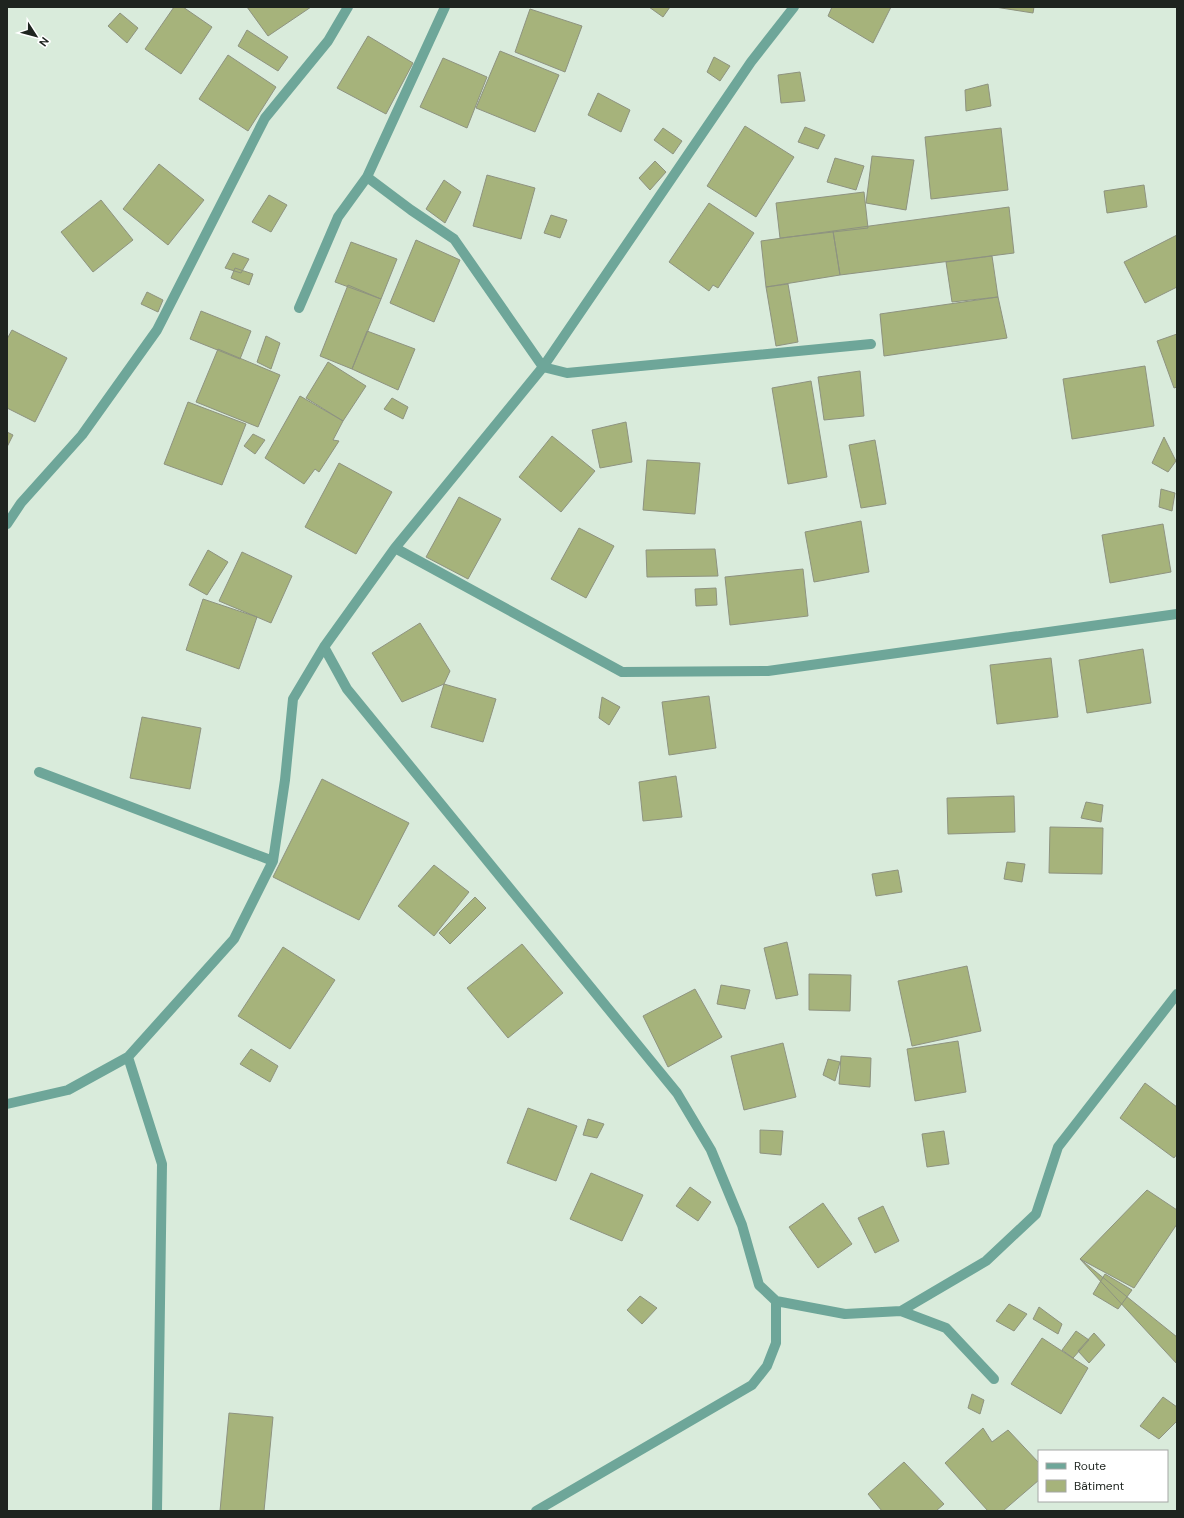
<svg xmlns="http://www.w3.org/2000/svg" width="1184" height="1518" font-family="'DM Sans',sans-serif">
<rect width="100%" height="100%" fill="#d9ebdb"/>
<path fill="#a6b37b" stroke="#8e9380" d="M174,7h9l29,20 -31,47 -36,-25z
M247,7h64l-43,29z
M649,7h21l-7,10z
M832,7h59l-18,36 -45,-27z
M995,7h39l-1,6z
M530,9l52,17 -17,46 -50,-20z
M120,13l18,15 -11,15 -19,-17z
M247,30l41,27 -10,14 -40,-25z
M368,36l45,27 -27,51 -49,-26z
M500,51l59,24 -24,57 -59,-24z
M228,55l48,32 -28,44 -49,-32z
M714,57l16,9 -10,15 -13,-9z
M443,58l44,19 -20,51 -47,-21z
M800,72l5,29 -24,2 -3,-28z
M988,84l3,22 -25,5 -1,-21z
M598,93l32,17 -9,22 -33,-17z
M745,126l49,31 -38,60 -49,-31z
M805,127l20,8 -7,14 -20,-7z
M663,128l19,13 -9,13 -19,-14z
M1001,128l7,62 -77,9 -6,-62z
M872,156l42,4 -8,50 -40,-7z
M835,158l29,8 -8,24 -29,-8z
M655,161l11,11 -16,18 -11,-12z
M159,164l45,36 -36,45 -45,-36z
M487,175l48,13 -14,51 -48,-13z
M444,180l17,12 -16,31 -19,-14z
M1144,185l3,22 -40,6 -3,-22z
M864,192l4,36 -88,10 -4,-35z
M269,195l18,10 -16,27 -19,-10z
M101,200l32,40 -40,32 -32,-40z
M709,203l45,30 -36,55 -5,-3 -4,6 -40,-29z
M1009,207l5,46 -174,22 -7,-44z
M551,215l16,5 -7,18 -16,-5z
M833,231l7,44 -74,12 -5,-46z
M1177,235v52l-32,16 -21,-41z
M416,240l44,20 -26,62 -44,-19z
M351,242l46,17 -16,40 -46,-17z
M233,253l16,6 -8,14 -16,-5z
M992,256l6,41 -46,5 -6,-40z
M235,268l18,6 -4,11 -18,-7z
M788,284l10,58 -22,4 -10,-59z
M348,285l33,14 -29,70 -32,-13z
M147,292l16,8 -5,12 -17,-8z
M998,297l9,41 -123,18 -4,-42z
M201,311l50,20 -11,28 -50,-20z
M12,330l55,28 -32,64 -28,-14v-69z
M367,331l48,18 -17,41 -46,-21z
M1177,334v53l-3,1 -17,-47z
M266,336l14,7 -9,26 -14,-7z
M218,349l62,26 -22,52 -62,-25z
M328,362l38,24 -23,35 -37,-23z
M1145,366l9,60 -82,13 -9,-60z
M860,371l4,45 -40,4 -6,-43z
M811,381l16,96 -39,7 -16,-96z
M300,396l43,25 -10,19 6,1 -20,31 -4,-3 -11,15 -39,-26z
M392,398l16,9 -5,12 -19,-10z
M188,402l58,22 -24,61 -58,-21z
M626,422l6,40 -32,6 -8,-38z
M7,432l6,3 -6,12z
M253,434l12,6 -10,14 -11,-8z
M552,436l43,35 -34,41 -42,-35z
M1164,437l12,24 -8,11 -16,-9z
M875,440l11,64 -25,4 -12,-63z
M647,460l53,3 -5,51 -52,-4z
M339,463l53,29 -36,62 -51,-27z
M1161,489l14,4 -3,18 -13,-4z
M459,497l42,22 -33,60 -42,-22z
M861,521l8,51 -55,10 -9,-50z
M1163,524l8,48 -61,11 -8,-48z
M579,528l35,18 -28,52 -35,-19z
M715,549l3,27 -71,1 -1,-27z
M208,550l20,12 -21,33 -18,-10z
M242,552l50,24 -21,47 -52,-22z
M803,569l5,47 -78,9 -5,-48z
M716,588l1,17 -21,1 -1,-17z
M203,599l54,18 -18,52 -53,-19z
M420,623l30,48 -6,13 -42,18 -30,-49z
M1143,649l8,54 -64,10 -8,-53z
M1051,658l7,59 -61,7 -7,-59z
M444,684l52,15 -13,43 -52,-15z
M709,696l7,52 -47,7 -7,-53z
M602,697l18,10 -11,18 -10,-7z
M142,717l59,11 -11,61 -60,-11z
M676,776l6,41 -39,4 -4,-39z
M322,779l87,44 -50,97 -86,-43z
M1014,796l1,36 -67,2 -1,-36z
M1086,802l17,3 -2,17 -20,-4z
M1050,827l53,1 -1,46 -53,-1z
M1007,862l18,2 -3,18 -18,-3z
M434,865l35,27 -35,44 -36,-30z
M898,870l4,22 -26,4 -4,-22z
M475,897l11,11 -36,36 -11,-11z
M787,942l11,53 -22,4 -12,-51z
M522,944l41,49 -55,45 -41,-50z
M283,947l52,33 -45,69 -52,-33z
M967,966l14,65 -69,15 -14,-65z
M809,974l42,1 -1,36 -41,-1z
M721,985l29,5 -5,19 -28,-5z
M695,989l27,48 -54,30 -25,-51z
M958,1041l8,51 -51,9 -8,-52z
M783,1043l13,54 -52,13 -13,-54z
M251,1049l27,17 -8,16 -30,-18z
M841,1056l30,2 -1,29 -31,-3z
M828,1059l12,3 -5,19 -12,-6z
M1145,1083l32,24v47l-3,4 -54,-40z
M528,1108l49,18 -21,55 -49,-18z
M588,1119l16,5 -7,14 -14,-3z
M760,1130l23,1 -2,24 -21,-2z
M944,1131l5,33 -22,3 -5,-33z
M591,1173l52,22 -21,46 -52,-22z
M690,1187l21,15 -13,19 -22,-15z
M1147,1190l30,20v14l-43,64 -54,-29z
M823,1203l29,41 -34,24 -29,-41z
M883,1206l16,35 -24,12 -17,-35z
M1080,1259l97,78v27z
M1105,1274l27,16 -14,19 -25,-15z
M640,1296l17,12 -15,16 -15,-14z
M1009,1304l18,10 -13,17 -18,-10z
M1039,1307l23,17 -4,10 -25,-15z
M1076,1331l13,9 -16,18 -11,-8z
M1094,1333l11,12 -16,18 -11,-12z
M1042,1338l46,30 -27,46 -50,-30z
M972,1394l12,6 -4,14 -12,-6z
M1163,1397l14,10v14l-18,18 -19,-13z
M229,1413l44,4 -9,94h-44z
M983,1428l9,14 16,-12 31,33v17l-36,31h-15l-43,-48z
M904,1462l40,42 -8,7h-54l-14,-17z"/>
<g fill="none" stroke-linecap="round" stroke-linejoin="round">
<path stroke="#6ea699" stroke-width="10" d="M794,7l-43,55 -208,305 -148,181 -71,99 23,42 330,404 34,57 31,75 17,60 17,16 69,13 56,-3 45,17 48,51
M367,177l44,33 43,29 89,128 24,6 304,-29
M299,308l39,-91 29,-40 78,-170
M7,524l14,-21 61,-68 75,-105 108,-212 63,-77 20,-34
M395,548l227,124 146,-1 409,-57
M39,772l234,89
M128,1057l34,107 -5,347
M7,1104l61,-14 60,-33 106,-118 39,-78 12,-81 8,-81 31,-52
M901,1311l85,-50 50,-47 22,-67 119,-153
M536,1511l216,-126 15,-19 9,-23v-42"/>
</g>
<rect width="1184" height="1518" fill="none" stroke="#1e241f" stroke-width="16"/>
<rect x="1038" y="1450" width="130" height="52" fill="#ffffff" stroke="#a5a7a5"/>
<rect x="1046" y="1463" width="20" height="6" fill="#6ea699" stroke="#a5a7a5"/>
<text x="1074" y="1470" font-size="12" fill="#1e241f">Route</text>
<rect x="1046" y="1480" width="20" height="12" fill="#a6b37b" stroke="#a5a7a5"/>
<text x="1074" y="1490" font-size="12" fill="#1e241f">Bâtiment</text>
<g transform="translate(36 36) rotate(126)" stroke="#ffffff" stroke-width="3" paint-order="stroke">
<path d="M0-3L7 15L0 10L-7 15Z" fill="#1e241f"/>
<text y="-6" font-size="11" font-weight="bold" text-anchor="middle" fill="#1e241f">N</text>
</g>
</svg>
